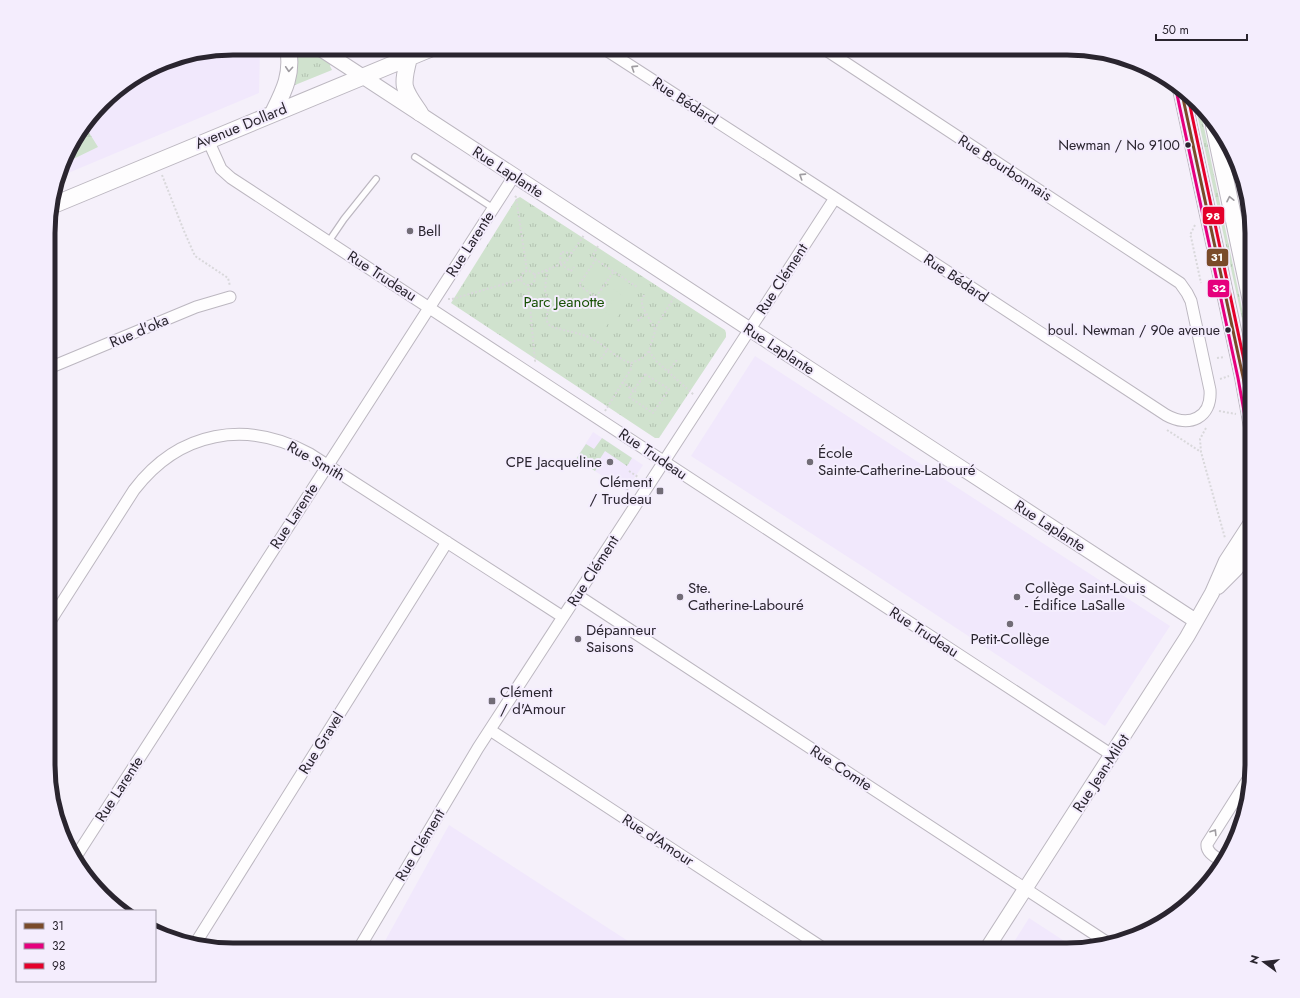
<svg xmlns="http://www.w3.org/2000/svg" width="1300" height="998" font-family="Jost,sans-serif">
<defs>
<pattern id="grass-tufts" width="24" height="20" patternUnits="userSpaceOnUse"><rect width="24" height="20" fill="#d0e2ce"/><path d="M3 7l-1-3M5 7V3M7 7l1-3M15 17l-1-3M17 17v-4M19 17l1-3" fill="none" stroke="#b3c2b1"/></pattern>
</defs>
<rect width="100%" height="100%" fill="#f5f0fa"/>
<path fill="#f1e8fc" d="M233,48h27l-1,45 -198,83 12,-35 38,-47 62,-36z
M755,356l415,270 -65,100 -240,-158 -174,-112z
M593,432l50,33 -17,26 -50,-32z
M449,825l193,125h-262z
M1029,918l46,30 -8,2h-58z"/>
<path fill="url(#grass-tufts)" d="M294,48h12l25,16 -1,2 2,4 -37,15z
M1194,100l6,8 48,229h-2z
M85,126l13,21 -33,16 8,-22z
M520,197l205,133 1,3v4l-67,101h-4l-204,-135 65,-104z
M602,438l30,20 -5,8 -22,-15 -9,14 2,2 -3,4 -19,-12 10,-15 8,5z"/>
<path fill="#d0e2ce" d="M595,262l16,10 -15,22 -15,-10z
M614,274l22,14 -5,8 -22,-14z
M607,285l22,15 -5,8 -23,-15z
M579,287l9,6 -14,22 -10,-6z
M599,296l23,15 -6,8 -22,-15z
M585,306l24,16 -5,8 -24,-16z"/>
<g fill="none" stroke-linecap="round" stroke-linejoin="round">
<defs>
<path id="service" d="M415,157l78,51
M1223,158l11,-3
M1237,227l13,-3
M329,241l15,-22 32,-40"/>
<path id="minor" d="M603,48l232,150 331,217c23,13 46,3 44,-25l-19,-89 -4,-8 -7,-10 -357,-235
M208,140l13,29 10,9 881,577
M49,368l147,-61 34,-10
M577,595l528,346
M49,623l85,-133c45,-59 112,-71 176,-36l253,163
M490,730l336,220
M75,858l439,-682
M1222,861c-6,-4 -16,-8 -15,-17l45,-71
M195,944l252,-402
M358,950l120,-202 357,-550"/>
<path id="tertiary" d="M319,48l877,573
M1218,587l18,-18 16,-23
M986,950l201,-313 25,-44 14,-32 26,-40"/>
<path id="secondary" d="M409,58c-8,30 -6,30 11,55
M1181,89l62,288 9,50
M273,113c11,-22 20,-39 15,-65
M1214,126l38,180
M51,206l381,-158"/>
</defs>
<use href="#service" stroke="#bcb7c0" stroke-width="8"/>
<use href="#minor" stroke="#bcb7c0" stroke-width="13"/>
<use href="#tertiary" stroke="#bcb7c0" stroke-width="16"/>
<use href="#secondary" stroke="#bcb7c0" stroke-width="18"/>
<path stroke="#d9d8db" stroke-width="2" stroke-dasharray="2 2" stroke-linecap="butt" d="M162,175l22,56 11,25 33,22 2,8
M515,196l1,1 11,74
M1195,225l-5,10 1,2 10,46
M598,246l-6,11 45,30
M572,253l-11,-1 -1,12 11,7 3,-4
M596,259l-17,26 1,1 16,11 18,-26
M547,270l-2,20 4,14 -3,16 4,6c12,5 34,7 44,14 13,7 23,19 37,23l10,-4 8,-8 8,-26 18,-29
M521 278a7 7 0 1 1 14 0a7 7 0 1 1-14 0Z
M534,275l32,-13 18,-27
M528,284l7,77 -2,1
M644,295l-2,5v6l13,23
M448,299h4l70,-20
M589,308l7,-11
M638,321l1,-2 7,-5
M649,351l7,10 38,34
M1217,358l8,-1
M601,359l6,-9
M668,371l9,-11
M645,374l24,15 -16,24 -24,-16z
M1220,379l9,-3
M622,382l14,10
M605,411l26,-42v-6
M1219,411l17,3
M1206,428l-6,11 1,13 24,86
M1167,430l34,22
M629,471l9,6
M620,484l9,6"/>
<use href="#service" stroke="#fefdfe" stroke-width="5.5"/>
<use href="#minor" stroke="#fefdfe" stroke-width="11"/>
<use href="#tertiary" stroke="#fefdfe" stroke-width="14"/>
<use href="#secondary" stroke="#fefdfe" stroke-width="16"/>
<defs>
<path id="bus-1" d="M1181,89l62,288 9,49"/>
<path id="bus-2" d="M1176,90l62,288 9,50"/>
<path id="bus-3" d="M1187,92l65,306"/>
</defs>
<use href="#bus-1" stroke="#f4edfd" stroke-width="6"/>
<use href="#bus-2" stroke="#f4edfd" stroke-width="6"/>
<use href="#bus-3" stroke="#f4edfd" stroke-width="6"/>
<use href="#bus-1" stroke="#7a4b2a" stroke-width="3"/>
<use href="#bus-2" stroke="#e5007d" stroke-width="3"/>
<use href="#bus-3" stroke="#e4002b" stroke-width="3"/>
</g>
<defs><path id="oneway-chevron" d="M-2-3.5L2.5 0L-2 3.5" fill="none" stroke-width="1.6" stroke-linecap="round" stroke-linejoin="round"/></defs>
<g stroke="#9f9ca1">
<use href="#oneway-chevron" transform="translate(634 68) rotate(-147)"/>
<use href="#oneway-chevron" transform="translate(289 69) rotate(94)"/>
<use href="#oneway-chevron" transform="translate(802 176) rotate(-147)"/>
<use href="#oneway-chevron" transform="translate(1230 199) rotate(-102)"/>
<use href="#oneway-chevron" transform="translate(1214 832) rotate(-58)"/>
</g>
<g fill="#2a252f" stroke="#f4edfd" stroke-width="1.5">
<circle cx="1188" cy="145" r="3.5"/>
<circle cx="1228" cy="330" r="3.5"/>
</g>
<g fill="#716c76" stroke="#f4edfd" stroke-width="1.5">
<circle cx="410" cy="231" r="4"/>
<circle cx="610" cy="462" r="4"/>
<circle cx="810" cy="462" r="4"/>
<rect x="656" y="487" width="8" height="8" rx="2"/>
<circle cx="680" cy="597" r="4"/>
<circle cx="1017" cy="597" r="4"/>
<circle cx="1010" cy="624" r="4"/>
<circle cx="578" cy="639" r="4"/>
<rect x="488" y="697" width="8" height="8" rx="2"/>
</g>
<g text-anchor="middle" stroke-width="4" stroke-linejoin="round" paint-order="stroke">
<g font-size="14" fill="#2a252f" stroke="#f4edfd" text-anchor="end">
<text x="1180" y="150">Newman / No 9100</text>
<text x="1220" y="335">boul. Newman / 90e avenue</text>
</g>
<g font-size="15" fill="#2a252f" stroke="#f4edfd">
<text transform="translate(685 101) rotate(33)" y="5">Rue Bédard</text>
<text transform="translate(241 126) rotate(-22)" y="5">Avenue Dollard</text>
<text transform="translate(1005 168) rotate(33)" y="5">Rue Bourbonnais</text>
<text transform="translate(508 172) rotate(33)" y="5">Rue Laplante</text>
<text transform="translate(470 244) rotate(-57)" y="5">Rue Larente</text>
<text transform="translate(382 276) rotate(33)" y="5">Rue Trudeau</text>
<text transform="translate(956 278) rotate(34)" y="5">Rue Bédard</text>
<text transform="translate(782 279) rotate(-57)" y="5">Rue Clément</text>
<text transform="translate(139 331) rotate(-23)" y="5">Rue d'oka</text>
<text transform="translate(779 349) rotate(33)" y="5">Rue Laplante</text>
<text transform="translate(653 454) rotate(34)" y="5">Rue Trudeau</text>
<text transform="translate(316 461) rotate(30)" y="5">Rue Smith</text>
<text transform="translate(294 516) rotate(-57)" y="5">Rue Larente</text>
<text transform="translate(1050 526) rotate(33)" y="5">Rue Laplante</text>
<text transform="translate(593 571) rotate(-57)" y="5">Rue Clément</text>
<text transform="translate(924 632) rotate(33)" y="5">Rue Trudeau</text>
<text transform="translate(321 743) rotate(-58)" y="5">Rue Gravel</text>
<text transform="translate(841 768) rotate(33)" y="5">Rue Comte</text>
<text transform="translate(1101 773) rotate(-57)" y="5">Rue Jean-Milot</text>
<text transform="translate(119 789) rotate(-57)" y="5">Rue Larente</text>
<text transform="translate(658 840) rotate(33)" y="5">Rue d'Amour</text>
<text transform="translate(420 845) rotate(-59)" y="5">Rue Clément</text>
</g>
<g font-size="15" fill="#2a252f" stroke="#f4edfd" text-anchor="start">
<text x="418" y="236">Bell</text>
<text x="818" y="458">École<tspan x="818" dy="17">Sainte-Catherine-Labouré</tspan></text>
<text x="602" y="467" text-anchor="end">CPE Jacqueline</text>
<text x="652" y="487" text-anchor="end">Clément<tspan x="652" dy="17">/ Trudeau</tspan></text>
<text x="688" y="593">Ste.<tspan x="688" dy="17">Catherine-Labouré</tspan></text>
<text x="1025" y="593">Collège Saint-Louis<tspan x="1025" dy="17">- Édifice LaSalle</tspan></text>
<text x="586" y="635">Dépanneur<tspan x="586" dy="17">Saisons</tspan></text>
<text x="1010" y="644" text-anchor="middle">Petit-Collège</text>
<text x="500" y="697">Clément<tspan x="500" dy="17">/ d'Amour</tspan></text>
</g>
<g font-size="15" fill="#175004" stroke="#f4edfd">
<text x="564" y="307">Parc Jeanotte</text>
</g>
</g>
<path d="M0 0H1300V998H0ZM233 55H1067A178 178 0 0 1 1245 233V765A178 178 0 0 1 1067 943H233A178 178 0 0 1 55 765V233A178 178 0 0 1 233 55Z" fill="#f4edfd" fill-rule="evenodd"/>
<path fill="none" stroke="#2a252f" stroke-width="5" d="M233 55H1067A178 178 0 0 1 1245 233V765A178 178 0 0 1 1067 943H233A178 178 0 0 1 55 765V233A178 178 0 0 1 233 55Z"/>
<g stroke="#f4edfd" stroke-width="1.5">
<rect x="1202" y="206" width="23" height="19" rx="4" fill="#e4002b"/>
<rect x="1206" y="248" width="23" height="19" rx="4" fill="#7a4b2a"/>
<rect x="1207" y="279" width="23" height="19" rx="4" fill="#e5007d"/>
</g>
<g font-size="11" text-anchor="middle" font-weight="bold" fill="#fff">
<text x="1213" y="220">98</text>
<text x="1217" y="261">31</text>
<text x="1219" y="292">32</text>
</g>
<rect x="16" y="910" width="140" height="72" fill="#f4edfd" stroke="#a39dab"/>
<rect x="24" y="923" width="20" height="6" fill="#7a4b2a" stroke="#a39dab"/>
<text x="52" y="930" font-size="12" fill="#2a252f">31</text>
<rect x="24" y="943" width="20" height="6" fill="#e5007d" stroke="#a39dab"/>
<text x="52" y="950" font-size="12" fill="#2a252f">32</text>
<rect x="24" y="963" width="20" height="6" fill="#e4002b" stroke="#a39dab"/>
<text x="52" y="970" font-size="12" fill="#2a252f">98</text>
<g transform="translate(1264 962) rotate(285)" stroke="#f4edfd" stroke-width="3" paint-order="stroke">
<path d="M0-3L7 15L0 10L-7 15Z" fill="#2a252f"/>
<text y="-6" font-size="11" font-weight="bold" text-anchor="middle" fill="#2a252f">N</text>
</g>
<path d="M1156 34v6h91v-6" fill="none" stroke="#2a252f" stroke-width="2"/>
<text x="1162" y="34" font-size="12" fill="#2a252f" stroke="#f4edfd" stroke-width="3" paint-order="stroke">50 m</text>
</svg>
